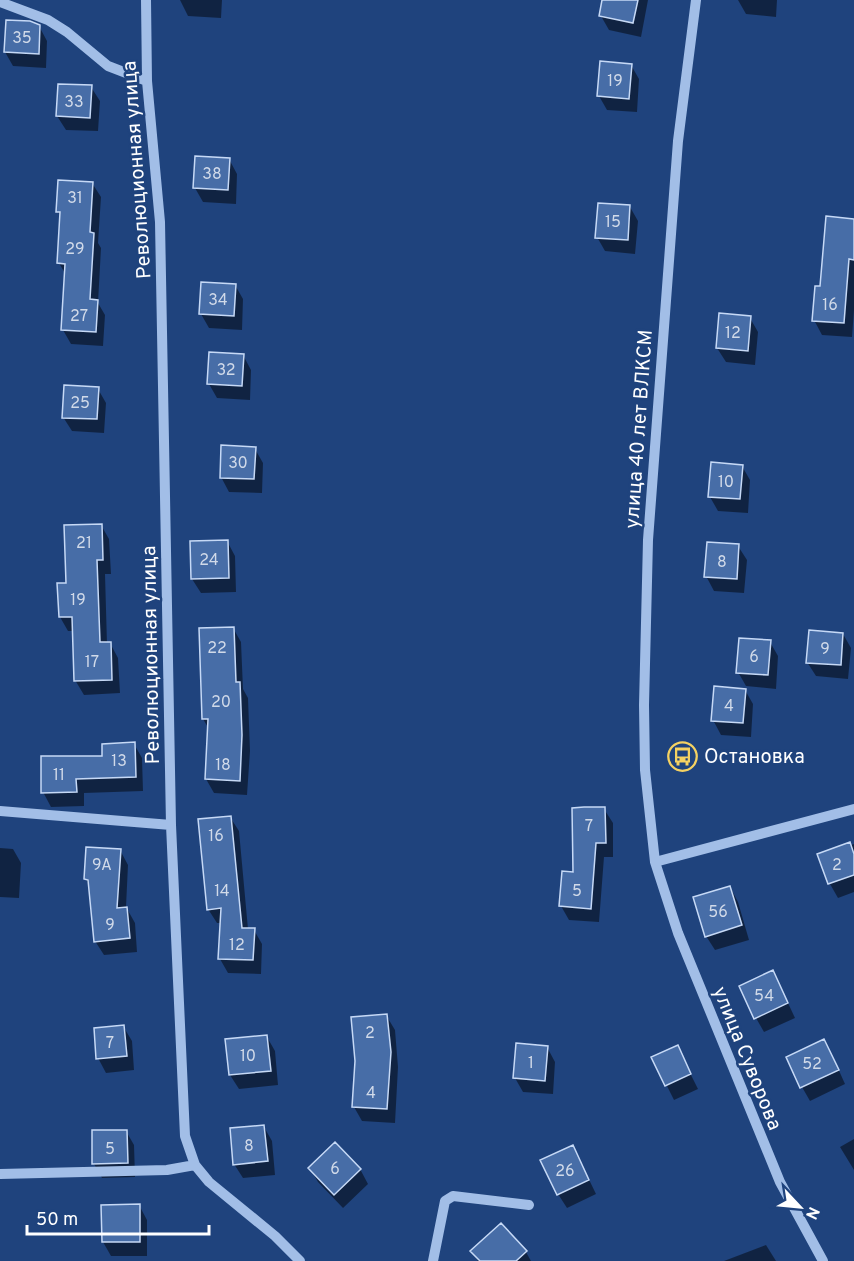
<svg xmlns="http://www.w3.org/2000/svg" width="854" height="1261" font-family="Overpass,sans-serif">
<rect width="100%" height="100%" fill="#1f437d"/>
<path fill="#0007" d="M180,0h42l-1,18 -33,-2z
M604,0h44l-7,37 -32,-7 -8,-14z
M738,0h39l-1,17 -30,-3z
M7,22l32,4 8,15 -1,27 -33,-2 -8,-14z
M631,65l8,14 -2,33 -30,-2 -8,-14z
M91,87l9,14 -2,30 -32,-1 -9,-14z
M196,158l33,1 8,15 -1,30 -33,-2 -8,-14z
M92,183l9,14 -3,46 3,5 -3,55 7,12 -2,31 -32,-2 -8,-14 3,-55 -7,-12 2,-46 -3,-5z
M630,207l8,14 -3,33 -30,-3 -8,-14z
M854,220v90l-2,27 -30,-2 -8,-15 7,-32z
M235,285l8,14 -1,31 -33,-2 -8,-14z
M750,318l8,14 -3,33 -29,-3 -9,-14z
M243,355l8,15 -1,30 -33,-2 -8,-14z
M98,389l8,14 -2,30 -32,-2 -9,-14z
M255,449l8,14 -1,30 -33,-1 -8,-15z
M742,466l8,14 -2,33 -30,-2 -8,-14z
M101,525l8,14 2,35h-6l2,70 3,-1 8,15 2,35 -36,2 -9,-15 -1,-49h-6l-8,-14 7,-33z
M227,541l8,15 1,36 -35,1 -9,-14z
M738,546l9,14 -3,33 -30,-2 -8,-15z
M233,628l8,14 2,47 5,9 2,53 -3,44 -33,-2 -8,-14 3,-50 -6,-10z
M843,634l8,14 -3,31 -32,-3 -9,-14z
M770,642l8,14 -2,33 -30,-3 -8,-14z
M745,690l8,14 -2,33 -30,-2 -8,-15z
M134,744l8,14 1,33 -59,2v13l-33,1 -8,-15z
M604,809l9,14v34h-9l-5,65 -30,-2 -8,-14z
M230,817l9,14 9,98 6,1 8,14 -1,30 -33,-1 -8,-14 2,-36h-5l-9,-14z
M854,844v48l-16,6 -8,-14 -11,-29z
M0,848l13,1 8,14 -2,35 -19,-1z
M120,850l8,15 -2,42 9,16 2,29 -33,3 -9,-14 -5,-54 -4,-8z
M730,887l8,15 11,38 -34,10 -9,-14z
M780,986l15,32 -31,14 -8,-14z
M386,1015l9,15 3,37 -3,56 -33,-2 -8,-14z
M123,1026l9,15 2,29 -28,3 -8,-15z
M267,1037l8,14 3,34 -39,4 -9,-14z
M547,1047l8,15 -2,32 -30,-2 -8,-14z
M677,1047l21,42 -24,11 -21,-42z
M832,1055l13,29 -35,17 -8,-14z
M264,1127l8,14 3,34 -32,3 -9,-14z
M126,1131l8,14 1,32 -33,1 -8,-14z
M854,1139v31l-14,-23z
M580,1161l16,33 -29,14 -9,-14z
M310,1168l50,1 8,15 -25,24 -25,-26z
M139,1205l8,15v36h-36l-8,-14z
M766,1245l10,16h-52z
M472,1251l54,1 5,9h-53z"/>
<path fill="#476da7" stroke="#c6d9f6" stroke-width="1.5" d="M602,0h36l-5,23 -34,-7z
M6,20l24,1 10,4 -1,29 -35,-2z
M600,61l32,3 -3,35 -32,-3z
M58,84l34,1 -2,33 -34,-2z
M195,156l35,2 -2,32 -35,-2z
M58,180l35,2 -3,50 4,1 -4,66 8,1 -2,32 -35,-2 4,-66 -8,-1 3,-51h-4z
M598,203l32,2 -2,35 -33,-2z
M826,216l28,3v41l-5,-1 -5,64 -32,-2 3,-35h5z
M201,282l35,2 -2,32 -35,-2z
M719,313l32,3 -3,35 -32,-3z
M209,352l35,2 -2,32 -35,-2z
M64,385l35,2 -2,32 -35,-1z
M221,445l35,2 -2,32 -34,-1z
M711,462l32,3 -3,34 -32,-2z
M102,524l1,36h-6l3,82h11l1,38 -38,1 -2,-64h-13l-2,-34h9l-2,-58z
M228,540l1,38 -38,1 -1,-38z
M707,542l32,2 -2,35 -33,-2z
M234,627l2,55h4l2,53 -2,46 -35,-2 3,-60h-6l-3,-91z
M809,630l34,3 -2,32 -35,-2z
M739,638l32,2 -3,35 -32,-2z
M714,686l32,3 -3,34 -32,-2z
M135,742l1,35 -60,2 1,13 -36,1v-37h61v-12z
M584,807h21l1,36h-10l-5,66 -32,-3 3,-35 11,1 -1,-64z
M231,816l11,112h13l-2,32 -35,-1 3,-51 -14,2 -9,-91z
M850,842l4,12v21l-26,9 -11,-30z
M86,847l35,2 -4,59 10,-1 3,31 -36,4 -6,-62 -4,-1z
M730,886l12,39 -37,12 -12,-40z
M773,970l15,33 -34,16 -15,-33z
M387,1014l4,38 -4,57 -35,-2 3,-46 -4,-44z
M124,1025l3,31 -31,3 -2,-31z
M267,1035l4,36 -42,4 -4,-36z
M824,1039l15,31 -39,18 -14,-31z
M516,1043l32,3 -3,35 -32,-3z
M678,1045l13,29 -26,12 -14,-29z
M264,1125l4,36 -35,4 -3,-37z
M92,1130h35l1,33 -36,1z
M335,1142l26,27 -27,26 -26,-27z
M573,1145l16,35 -32,15 -17,-35z
M140,1204v38h-38l-1,-37z
M501,1223l26,28 -11,10h-36l-10,-10z"/>
<g fill="none" stroke-linecap="round" stroke-linejoin="round">
<path stroke="#a2bee7" stroke-width="10" d="M146,0l1,81 13,141 11,603 14,311 10,29 14,17 66,54 25,25
M696,0l-18,141 -30,399 -4,165 1,65 10,92 23,71 102,249 43,79
M0,2l48,18 19,12 41,34 39,15
M0,811l171,14
M655,862l199,-53
M0,1174l167,-4 28,-5
M433,1261l12,-60 8,-5 76,9"/>
</g>
<defs>
<symbol id="bus-ring" viewBox="-11 -11 22 22"><circle r="9.5" fill="#1f437d" stroke="#f5d262" stroke-width="1.5"/><path d="M-5-6H5V4H4V6H2V4H-2V6H-4V4H-5ZM-3.5-4V0h7V-4ZM-3.5 1.2v1.5H-2V1.2ZM2 1.2v1.5H3.5V1.2Z" fill="#f5d262"/></symbol>
</defs>
<g fill-rule="evenodd">
<use href="#bus-ring" x="666" y="740" width="33" height="33"/>
</g>
<g text-anchor="middle" stroke-width="5" stroke-linejoin="round" paint-order="stroke">
<g font-size="16" fill="#d1dae9">
<text x="22" y="43">35</text>
<text x="615" y="86">19</text>
<text x="74" y="107">33</text>
<text x="212" y="179">38</text>
<text x="75" y="203">31</text>
<text x="613" y="227">15</text>
<text x="75" y="254">29</text>
<text x="218" y="305">34</text>
<text x="830" y="310">16</text>
<text x="79" y="321">27</text>
<text x="733" y="338">12</text>
<text x="226" y="375">32</text>
<text x="80" y="408">25</text>
<text x="238" y="468">30</text>
<text x="726" y="487">10</text>
<text x="84" y="548">21</text>
<text x="209" y="565">24</text>
<text x="722" y="567">8</text>
<text x="78" y="605">19</text>
<text x="217" y="653">22</text>
<text x="825" y="654">9</text>
<text x="754" y="662">6</text>
<text x="92" y="667">17</text>
<text x="221" y="707">20</text>
<text x="729" y="711">4</text>
<text x="119" y="766">13</text>
<text x="223" y="770">18</text>
<text x="59" y="780">11</text>
<text x="589" y="831">7</text>
<text x="216" y="841">16</text>
<text x="102" y="870">9А</text>
<text x="837" y="870">2</text>
<text x="222" y="896">14</text>
<text x="577" y="896">5</text>
<text x="718" y="917">56</text>
<text x="110" y="930">9</text>
<text x="237" y="950">12</text>
<text x="764" y="1001">54</text>
<text x="370" y="1038">2</text>
<text x="110" y="1048">7</text>
<text x="248" y="1061">10</text>
<text x="531" y="1068">1</text>
<text x="812" y="1069">52</text>
<text x="371" y="1098">4</text>
<text x="249" y="1151">8</text>
<text x="110" y="1154">5</text>
<text x="335" y="1174">6</text>
<text x="565" y="1176">26</text>
</g>
<g font-size="20" fill="#fff" stroke="#1f437d">
<text transform="translate(136 170) rotate(-94)" y="7">Революционная улица</text>
<text transform="translate(638 429) rotate(-86)" y="7">улица 40 лет ВЛКСМ</text>
<text transform="translate(150 655) rotate(-91)" y="7">Революционная улица</text>
<text transform="translate(748 1058) rotate(68)" y="7">улица Суворова</text>
</g>
<g font-size="20" fill="#fff" stroke="#1f437d" text-anchor="start">
<text x="704" y="763">Остановка</text>
</g>
</g>
<g transform="translate(800 1207) rotate(116)" stroke="#1f437d" stroke-width="4.5" paint-order="stroke">
<path d="M0-4.5L10 22L0 15L-10 22Z" fill="#ffffff"/>
<text y="-9" font-size="16" font-weight="bold" text-anchor="middle" fill="#ffffff">N</text>
</g>
<path d="M27 1225v9h182v-9" fill="none" stroke="#ffffff" stroke-width="3"/>
<text x="36" y="1225" font-size="18" fill="#ffffff" stroke="#1f437d" stroke-width="4.5" paint-order="stroke">50 m</text>
</svg>
